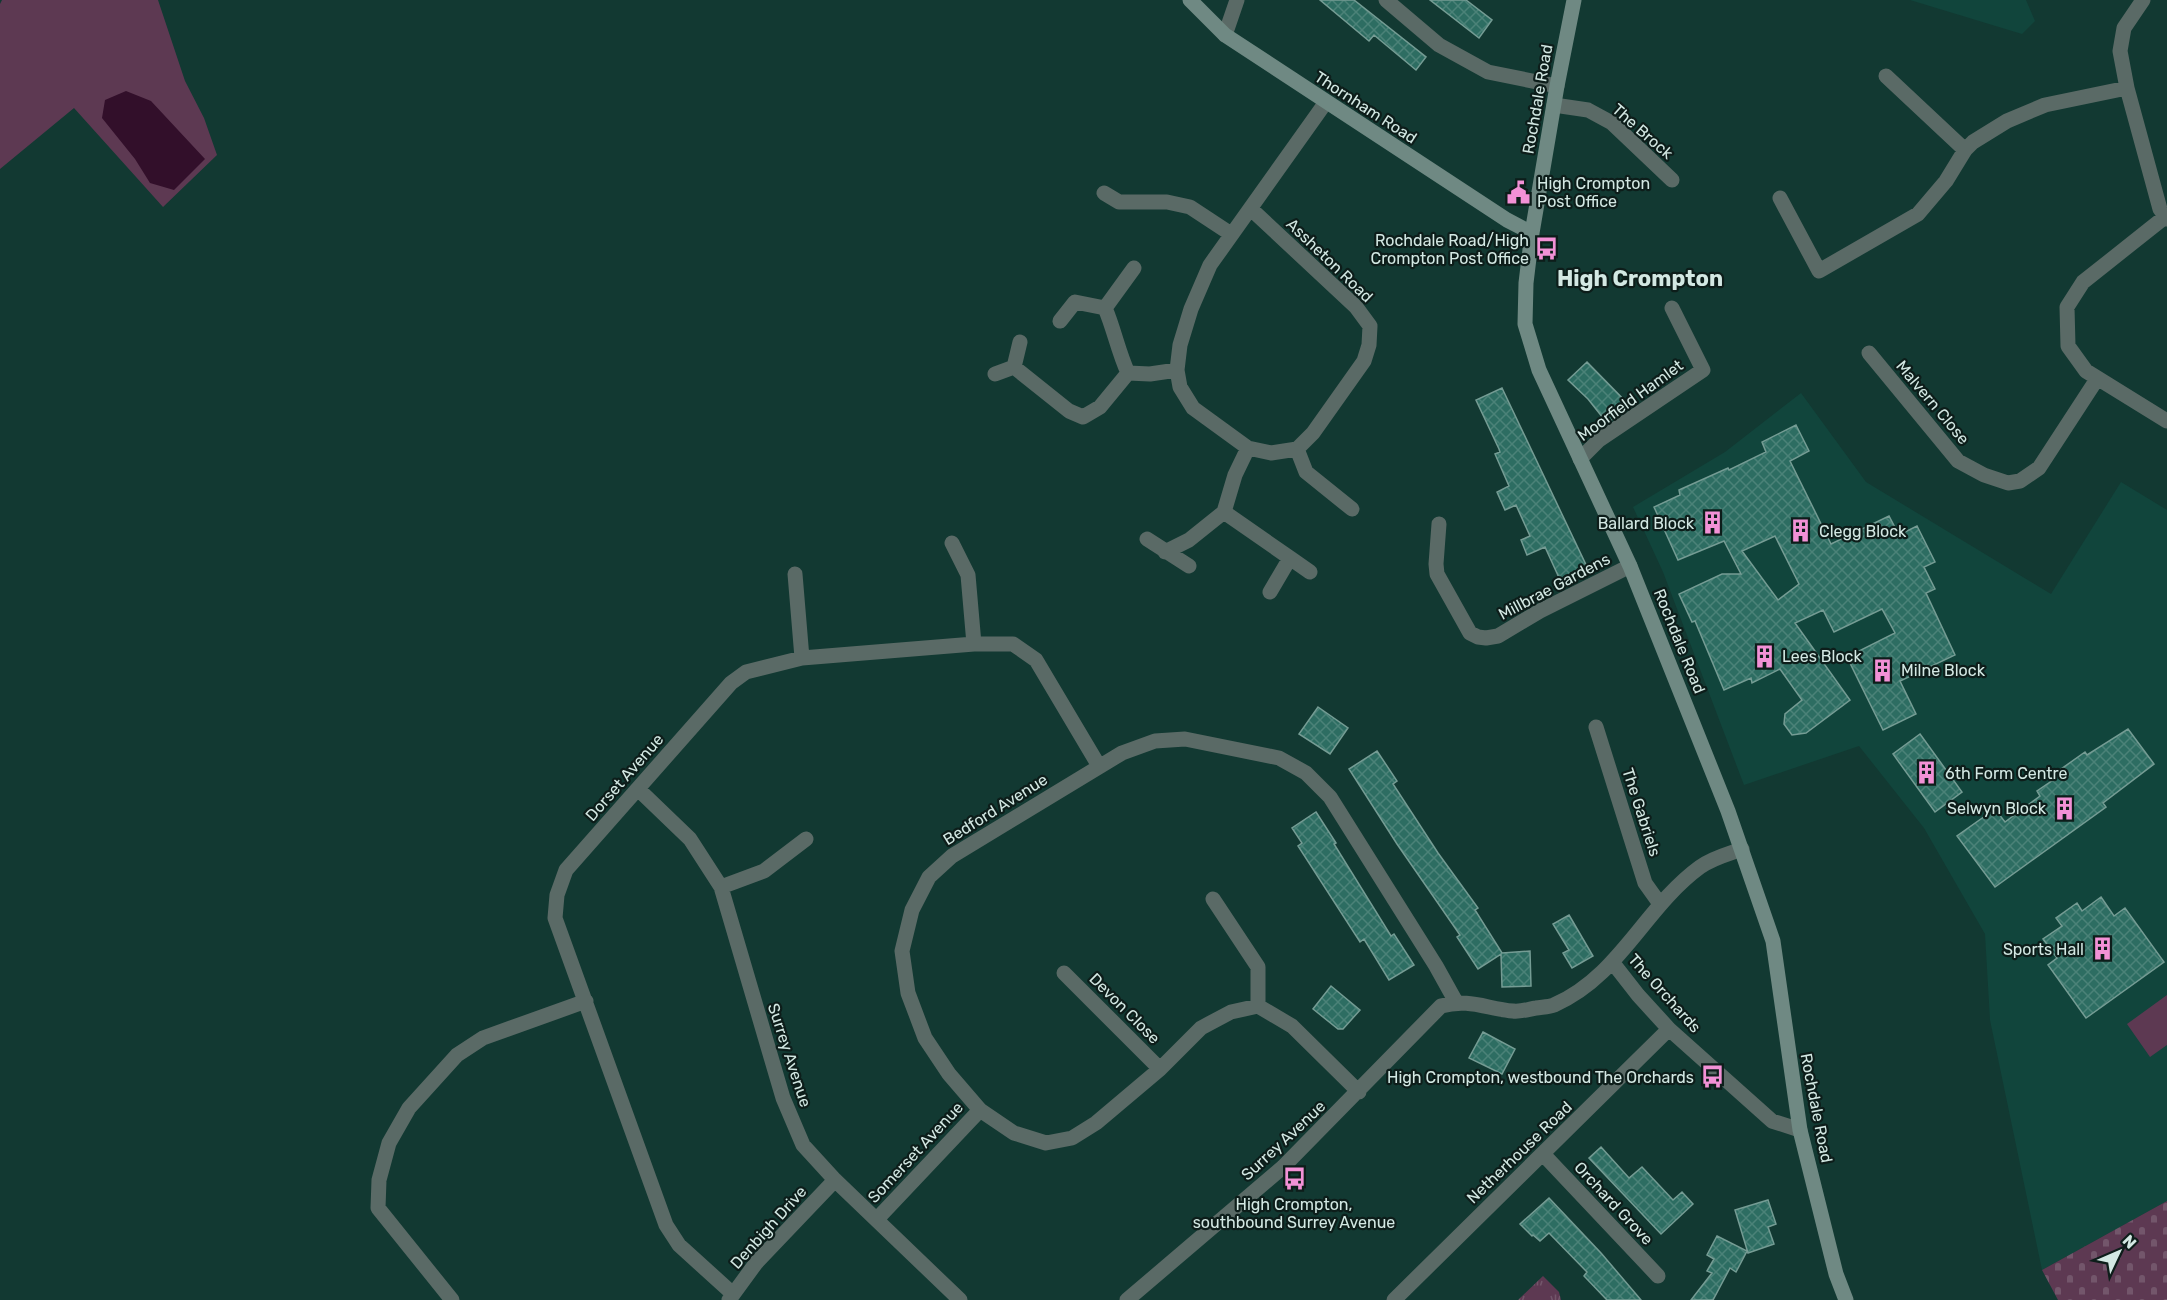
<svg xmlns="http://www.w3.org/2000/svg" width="2167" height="1300" font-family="Rubik,sans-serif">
<defs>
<pattern id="cemetery-stones" width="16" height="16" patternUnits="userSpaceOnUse" patternTransform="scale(1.5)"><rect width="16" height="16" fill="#5d3952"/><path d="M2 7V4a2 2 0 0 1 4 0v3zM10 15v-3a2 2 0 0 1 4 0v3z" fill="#73566b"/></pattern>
<pattern id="park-tufts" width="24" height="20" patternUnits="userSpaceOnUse" patternTransform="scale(1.5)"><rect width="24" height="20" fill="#5d3952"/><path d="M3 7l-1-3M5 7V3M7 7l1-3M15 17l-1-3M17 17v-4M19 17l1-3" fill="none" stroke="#73566b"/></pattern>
<pattern id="building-cross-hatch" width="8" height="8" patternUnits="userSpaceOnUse" patternTransform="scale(1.5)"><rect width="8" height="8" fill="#2d6d62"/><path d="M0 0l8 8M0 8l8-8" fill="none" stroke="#4b8278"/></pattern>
</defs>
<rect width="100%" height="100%" fill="#123932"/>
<path fill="#11453c" d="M1910,0h116l9,21 -13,13z
M1801,393l65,89 185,112 70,-112 46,28v691l-125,69 -52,-250 -5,-86 -61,-106 -65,-82 -115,39 -81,-213 -30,-65 92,-55z"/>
<path fill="#5d3952" d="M2,0h156l27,81 19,37 13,37 -54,52 -89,-99 -74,61v-165z
M2167,995v50l-17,12 -23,-33z"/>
<path fill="url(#cemetery-stones)" d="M2167,1201v99h-109l-16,-30z"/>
<path fill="url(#park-tufts)" d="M1543,1276l16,16 2,8h-43z"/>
<path fill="#320f2a" d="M126,91l25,10 54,58 -31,31 -24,-7 -15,-24 -33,-41 3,-18z"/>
<path fill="url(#building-cross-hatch)" stroke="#759c94" stroke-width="1.5" fill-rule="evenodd" d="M1320,0h34l72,57 -10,13 -42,-35 -5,6z
M1430,0h36l26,20 -13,18z
M1587,362l44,45 -24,16 -19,-24 -20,-19z
M1502,388l86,181 -27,13 -16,-35 -18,8 -6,-15 9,-4 -14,-31 -11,5 -8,-18 12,-6 -14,-32 5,-2 -1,-3 -23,-49z
M1796,425l13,26 -19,10 41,83 58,-28 10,19 18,-9 18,36 -11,5 11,22 -9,4 29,62 -55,26 16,33 -33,16 -36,-73 48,-24 -13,-24 -48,23 -11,-22 -28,13 55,77 -44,33 -14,2 -8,-11 1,-10 17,-14 -22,-31 -28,14 -1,-5 -27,12 -29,-69 -3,1 -13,-28 43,-20h19l-17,-33 -46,19 -24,-53 26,-12 -1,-5 49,-22 1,2 37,-18 -4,-10zM1775,536l24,48 -21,16 -36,-49z
M1318,707l30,21 -18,26 -31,-20z
M2128,729l26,35 -51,39 3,4 -111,80 -38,-51 38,-27 10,13 35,-26 -3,-5 19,-13 -2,-4 31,-22 2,3z
M1920,734l42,58 -27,20 -42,-58z
M1377,751l20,30 -4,3 45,69 40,55 -3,2 27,43 28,-2 1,35 -29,1 -1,-33 -23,15 -21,-32 3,-2 -63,-91 -48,-75z
M1316,812l20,31 -2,1 57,92 3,-2 20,31 -25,15 -25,-41 -4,3 -62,-96 4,-3 -10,-15z
M2101,897l13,19 11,-8 39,54 -78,56 -38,-53 9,-7 -14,-19 19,-13 -6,-8 21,-15 5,8z
M1569,915l24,41 -21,12 -9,-15 6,-3 -16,-26z
M1331,986l29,24 -17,19h-5l-25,-20z
M1483,1032l32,17 -13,25 -33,-16z
M1601,1147l28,31 13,-11 31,33 9,-8 11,12 -32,30 -72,-76z
M1549,1198l52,55 40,47h-34l-23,-24 3,-4 -38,-39 -9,8 -7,-6 -1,1 -12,-12z
M1768,1200l8,24 -8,3 6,17 -26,9 -13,-43z
M1717,1236l30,15 -11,21 -6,-4 -17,32h-22l21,-27 -5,-2 7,-12 -7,-4z"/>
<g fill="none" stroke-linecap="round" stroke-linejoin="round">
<path stroke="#5a6a66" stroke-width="15" d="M1386,0l53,45 49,27 69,14
M2143,0l-19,28 -4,23 7,37 33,121 7,10
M1225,35l12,-35
M1886,76l79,74
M1554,105l34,5 24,13 60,57
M1104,193l15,9h48l23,5 41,27
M1780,198l39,73 99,-57 28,-33 19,-31 8,-8 34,-21 38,-16 82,-17
M1251,209l105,98 14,19 -1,19 -5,16 -51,72 -16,16 -26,4 -23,-5 -55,-40 -13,-21 -3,-17 3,-25 11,-36 19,-44 116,-163
M2165,217l-82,65 -16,25 1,39 18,25 81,50
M1060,321l15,-19 30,6
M1869,353l89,108 26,14 24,8 12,-2 19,-13 58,-89
M1014,367l6,-25
M1128,373c-10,-22 -14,-44 -23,-65l29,-40
M995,374l19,-7 55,44 14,6 17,-10 28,-34 22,1 27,-4
M1297,449l9,23 46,37
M1580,459l19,-19 104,-70 -31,-62
M1224,512l66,46
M1439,524l-3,40 1,10 33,59 8,4 8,1 12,-2 42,-25 90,-45
M1147,539l42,27
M952,543l16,32 6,69
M1165,552l24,-12 35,-28 11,-37 13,-27
M795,574l7,84
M1270,592l20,-34 20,14
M1596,727l49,156 15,21
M638,789l52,50 31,48 62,211 20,47 32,35 125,120
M721,887l43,-16 42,-32
M1213,899l45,68v39
M1613,963l25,32 31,34 103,92 28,9
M1064,973l96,96
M1359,1092l-67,-66 -34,-20 -27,6 -30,16 -41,41 -64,54 -24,15 -26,5 -32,-10 -34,-23 -31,-36 -24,-36 -17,-45 -6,-42 10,-41 17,-33 23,-21 170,-103 33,-12 30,-2 94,19 27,15 24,24 106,169 20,36
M1543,1154l115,122
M877,1219l103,-109
M733,1294l-54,-49 -13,-20 -111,-307 2,-23 9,-25 165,-187 15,-11 56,-14 172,-14h39l23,16 63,106
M452,1300l-74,-92 1,-28 10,-37 20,-35 48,-53 26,-17 103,-37
M729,1300l27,-37 79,-83
M1127,1300l156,-133 158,-161c28,-8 46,3 72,5 8,1 16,-2 23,-3 6,-1 13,-1 18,-3 65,-28 91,-98 146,-138 12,-9 28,-13 42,-18
M1394,1300l275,-271"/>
<path stroke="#6f8983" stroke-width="15" d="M1190,0l35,35 282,185 25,13
M1574,0l-17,86 -25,147 -6,50 -1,41 14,46 91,196 98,245 45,130 27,189 36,144 10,26"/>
</g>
<defs>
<symbol id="civic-bare" viewBox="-9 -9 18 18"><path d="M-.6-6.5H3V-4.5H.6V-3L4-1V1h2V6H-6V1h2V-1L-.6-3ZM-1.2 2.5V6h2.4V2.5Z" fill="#f291d6" stroke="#0d1d1a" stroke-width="2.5" paint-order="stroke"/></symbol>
<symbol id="bus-bare" viewBox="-9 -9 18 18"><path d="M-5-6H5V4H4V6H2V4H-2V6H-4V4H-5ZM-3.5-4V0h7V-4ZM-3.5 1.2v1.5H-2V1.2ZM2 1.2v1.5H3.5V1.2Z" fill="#f291d6" stroke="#0d1d1a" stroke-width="2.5" paint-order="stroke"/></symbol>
<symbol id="building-bare" viewBox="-9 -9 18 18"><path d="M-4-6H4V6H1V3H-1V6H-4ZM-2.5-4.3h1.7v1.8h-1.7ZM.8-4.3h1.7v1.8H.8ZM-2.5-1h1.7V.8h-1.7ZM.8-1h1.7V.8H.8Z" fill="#f291d6" stroke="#0d1d1a" stroke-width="2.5" paint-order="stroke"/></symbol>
</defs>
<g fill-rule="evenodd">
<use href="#civic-bare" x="1502" y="176" width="33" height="33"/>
<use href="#bus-bare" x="1530" y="232" width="33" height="33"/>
<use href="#building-bare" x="1696" y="506" width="33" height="33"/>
<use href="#building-bare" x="1784" y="514" width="33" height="33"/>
<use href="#building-bare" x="1748" y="640" width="33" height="33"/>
<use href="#building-bare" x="1866" y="654" width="33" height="33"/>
<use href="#building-bare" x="1910" y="756" width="33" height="33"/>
<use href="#building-bare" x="2048" y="792" width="33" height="33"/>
<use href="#building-bare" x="2086" y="932" width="33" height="33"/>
<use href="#bus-bare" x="1696" y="1060" width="33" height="33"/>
<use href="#bus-bare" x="1278" y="1162" width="33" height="33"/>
</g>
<g text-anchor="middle" stroke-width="4.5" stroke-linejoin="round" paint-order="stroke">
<g font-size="16" fill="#d3e8e3" stroke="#0d1d1a">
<text transform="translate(1537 99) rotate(-80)" y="6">Rochdale Road</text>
<text transform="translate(1366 107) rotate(33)" y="6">Thornham Road</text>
<text transform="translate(1643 131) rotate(41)" y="6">The Brock</text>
<text transform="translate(1330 260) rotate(44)" y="6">Assheton Road</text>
<text transform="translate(1630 400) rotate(-36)" y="6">Moorfield Hamlet</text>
<text transform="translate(1933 402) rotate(50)" y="6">Malvern Close</text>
<text transform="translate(1554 586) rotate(-28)" y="6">Millbrae Gardens</text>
<text transform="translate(1680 641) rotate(68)" y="6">Rochdale Road</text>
<text transform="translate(624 777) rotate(-49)" y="6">Dorset Avenue</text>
<text transform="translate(995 809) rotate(-32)" y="6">Bedford Avenue</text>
<text transform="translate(1642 812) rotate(72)" y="6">The Gabriels</text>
<text transform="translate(1665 993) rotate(48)" y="6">The Orchards</text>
<text transform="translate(1125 1008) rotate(45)" y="6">Devon Close</text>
<text transform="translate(790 1055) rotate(72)" y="6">Surrey Avenue</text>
<text transform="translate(1817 1108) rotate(79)" y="6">Rochdale Road</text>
<text transform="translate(1283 1140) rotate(-43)" y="6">Surrey Avenue</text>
<text transform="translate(915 1152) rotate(-47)" y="6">Somerset Avenue</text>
<text transform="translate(1519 1152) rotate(-44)" y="6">Netherhouse Road</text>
<text transform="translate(1614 1203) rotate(47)" y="6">Orchard Grove</text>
<text transform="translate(768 1227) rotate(-48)" y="6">Denbigh Drive</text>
</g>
<g font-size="16" fill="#d3e8e3" stroke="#0d1d1a" text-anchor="start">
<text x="1537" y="189">High Crompton<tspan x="1537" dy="18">Post Office</tspan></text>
<text x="1529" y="246" text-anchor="end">Rochdale Road/High<tspan x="1529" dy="18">Crompton Post Office</tspan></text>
<text x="1694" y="529" text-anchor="end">Ballard Block</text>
<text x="1819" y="537">Clegg Block</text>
<text x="1782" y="662">Lees Block</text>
<text x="1901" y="676">Milne Block</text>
<text x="1945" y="779">6th Form Centre</text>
<text x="2046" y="814" text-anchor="end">Selwyn Block</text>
<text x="2084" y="955" text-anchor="end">Sports Hall</text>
<text x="1694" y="1083" text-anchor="end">High Crompton, westbound The Orchards</text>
<text x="1294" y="1210" text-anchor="middle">High Crompton,<tspan x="1294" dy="18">southbound Surrey Avenue</tspan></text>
</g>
<g font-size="22" font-weight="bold" fill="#d3e8e3" stroke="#0d1d1a">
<text x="1640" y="286">High Crompton</text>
</g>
</g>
<g transform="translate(2119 1252) rotate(46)" stroke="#0d1d1a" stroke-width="4.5" paint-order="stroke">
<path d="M0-4.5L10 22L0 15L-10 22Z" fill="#d3e8e3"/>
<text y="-9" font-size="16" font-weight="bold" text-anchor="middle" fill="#d3e8e3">N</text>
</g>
</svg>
